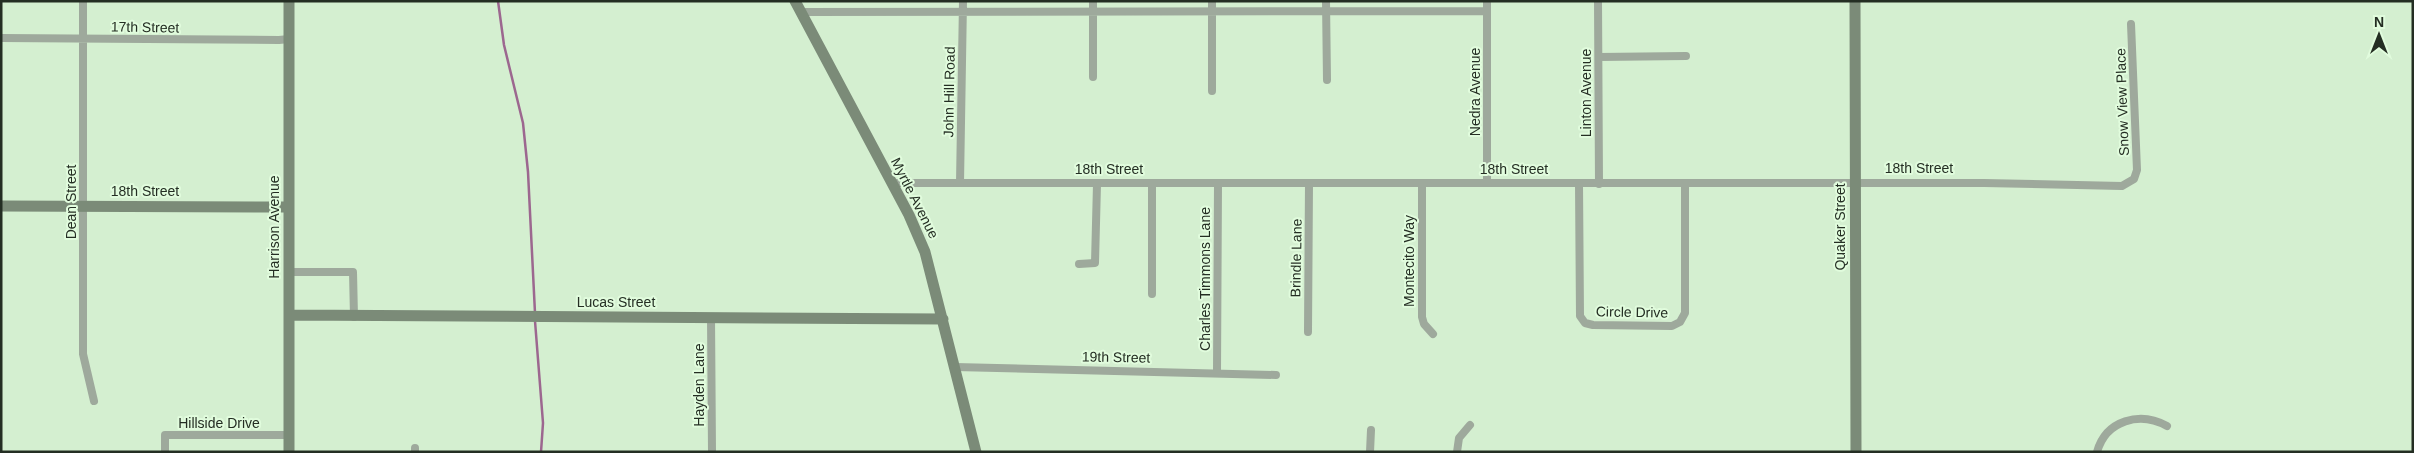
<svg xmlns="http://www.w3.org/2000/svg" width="2414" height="453" font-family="Arial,sans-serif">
<rect width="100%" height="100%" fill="#d4efd0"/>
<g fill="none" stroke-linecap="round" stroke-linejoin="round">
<path stroke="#9c678f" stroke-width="2.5" d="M498,1l6,44 19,78 5,49 7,141
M535,321l8,102 -2,29"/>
<path stroke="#9ea99c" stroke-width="8" d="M83,1v353l11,47
M1212,1v90
M1326,1l1,79
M1598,1l1,183
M801,12l686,-1
M1,38l278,2 10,-1
M1599,57l87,-1
M1093,77v-76
M892,183h1092l138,3 12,-7 3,-9 -6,-146
M960,183l3,-182
M1487,183v-182
M1422,184v133l2,7 9,10
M1579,184l1,132 5,7 8,2 79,1 8,-4 5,-9v-129
M1079,264l16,-1 2,-79
M289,272h64l1,45
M1152,294v-110
M711,317l1,135
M1308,332l1,-148
M955,367l321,8
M1217,373l1,-189
M165,452v-17h124
M415,452v-4
M1370,452l1,-22
M1457,452l2,-14 11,-13
M2097,452c9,-32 43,-41 70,-26"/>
<path stroke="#7b8b78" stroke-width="11" d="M289,1v451
M795,1l114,214 16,37 51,200
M1855,1l1,451
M1,206l288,1
M289,315l654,4"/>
</g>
<g text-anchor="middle" stroke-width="4" stroke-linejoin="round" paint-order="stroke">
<g font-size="14" fill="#242e23" stroke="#e1fcdd">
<text transform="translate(145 27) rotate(1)" y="5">17th Street</text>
<text transform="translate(949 92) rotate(-89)" y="5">John Hill Road</text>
<text transform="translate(1475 92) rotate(-90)" y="5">Nedra Avenue</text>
<text transform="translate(1586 93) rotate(-90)" y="5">Linton Avenue</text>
<text transform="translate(2122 102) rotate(-92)" y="5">Snow View Place</text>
<text x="1919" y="173">18th Street</text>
<text x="1109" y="174">18th Street</text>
<text x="1514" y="174">18th Street</text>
<text x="145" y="196">18th Street</text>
<text transform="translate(915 198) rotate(63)" y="5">Myrtle Avenue</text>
<text transform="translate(71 202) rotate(-90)" y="5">Dean Street</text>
<text transform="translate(274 227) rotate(-90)" y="5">Harrison Avenue</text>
<text transform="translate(1840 227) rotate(-90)" y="5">Quaker Street</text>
<text transform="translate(1296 258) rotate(-89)" y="5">Brindle Lane</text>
<text transform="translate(1409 261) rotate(-90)" y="5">Montecito Way</text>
<text transform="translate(1205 279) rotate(-90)" y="5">Charles Timmons Lane</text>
<text x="616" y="307">Lucas Street</text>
<text transform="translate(1632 312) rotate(1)" y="5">Circle Drive</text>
<text transform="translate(1116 357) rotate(1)" y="5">19th Street</text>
<text transform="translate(699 385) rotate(-90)" y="5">Hayden Lane</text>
<text x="219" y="428">Hillside Drive</text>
</g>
</g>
<rect width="2414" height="453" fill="none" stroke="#242e23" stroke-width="5"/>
<g transform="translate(2379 35)" stroke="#e1fcdd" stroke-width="4" paint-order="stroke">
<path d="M0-4L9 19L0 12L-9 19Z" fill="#242e23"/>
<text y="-8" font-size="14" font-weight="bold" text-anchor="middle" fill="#242e23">N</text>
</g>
</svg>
